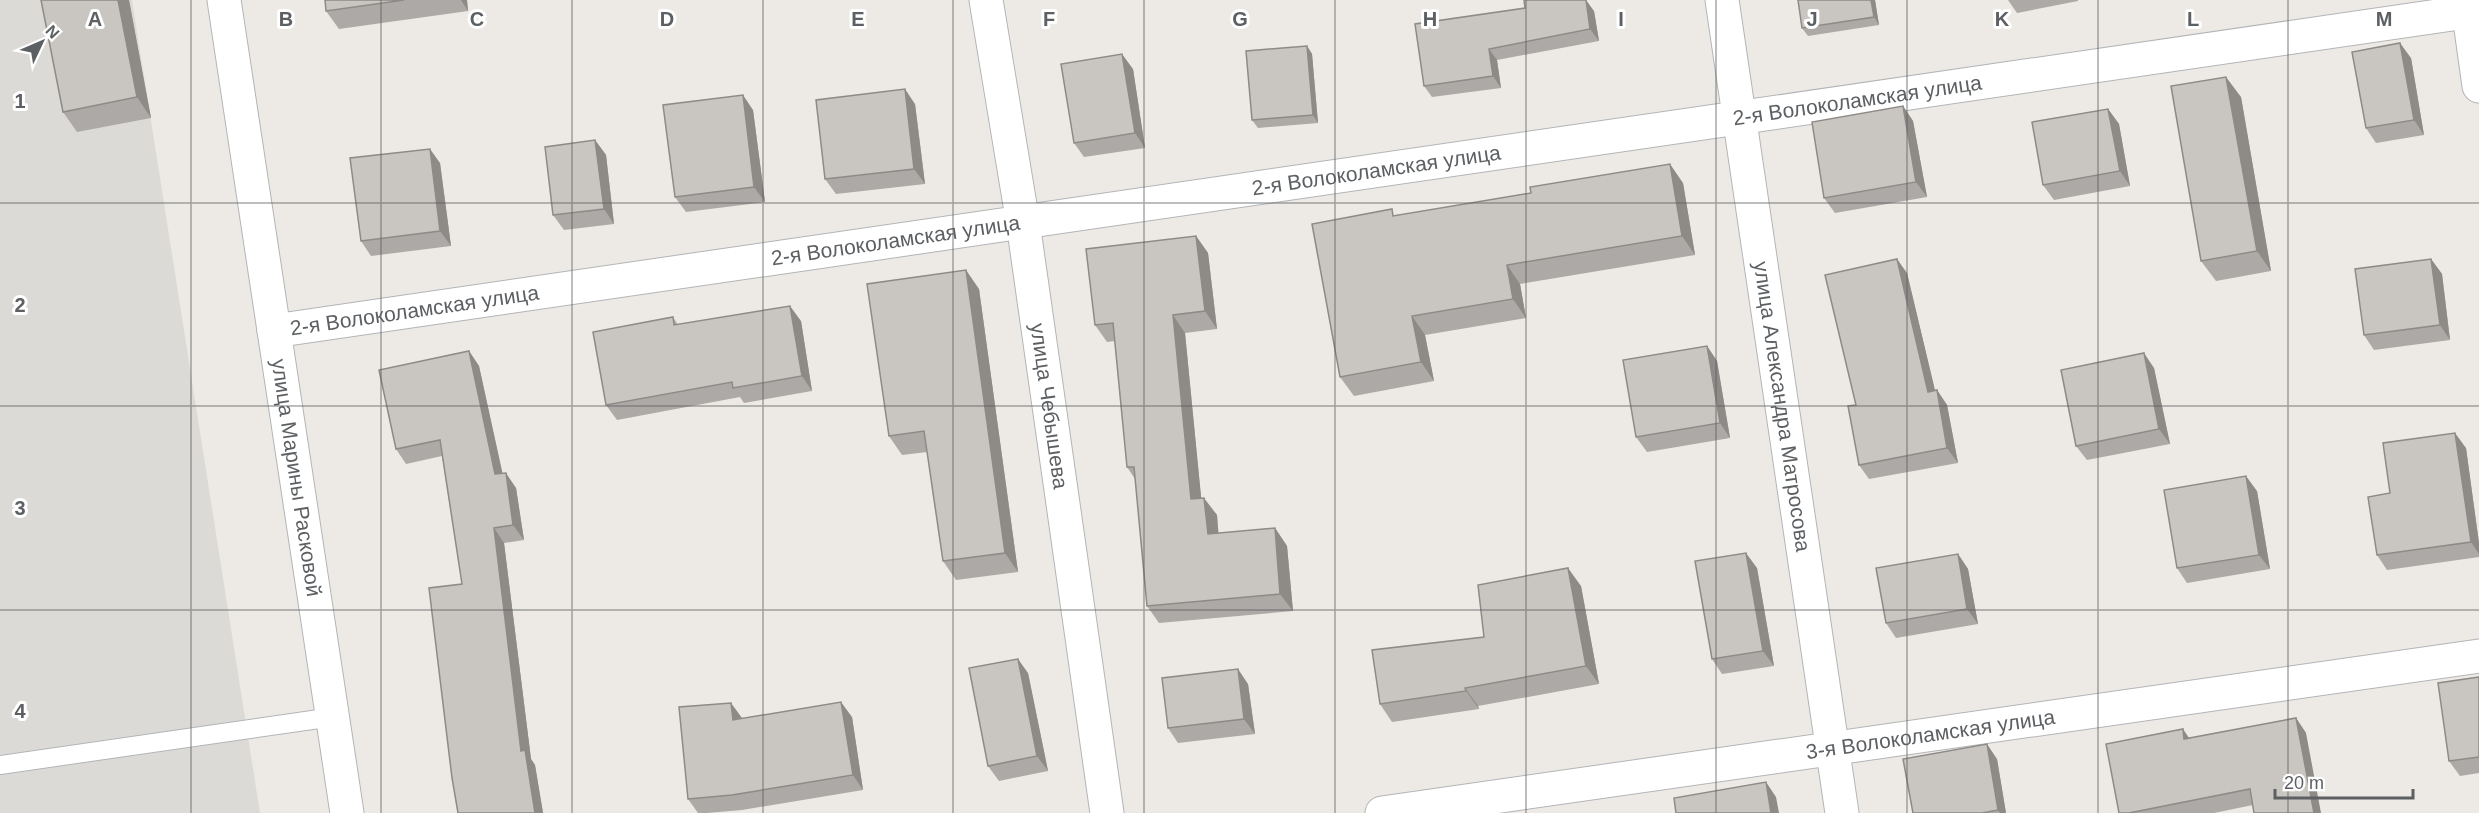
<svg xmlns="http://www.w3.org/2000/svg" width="2479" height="813" font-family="Helvetica,sans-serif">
<rect width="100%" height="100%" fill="#edeae5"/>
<path fill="#dcdad7" d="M0,0h132l128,813h-260z"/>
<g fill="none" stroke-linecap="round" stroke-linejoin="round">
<defs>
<path id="service" d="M0,765l333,-48"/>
<g id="minor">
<path id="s1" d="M224,0l123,813"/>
<path id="s2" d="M986,0l37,223 84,590"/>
<path id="s3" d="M1722,0l120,813"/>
<path id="s4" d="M274,331l2205,-321"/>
<path id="s5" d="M1382,813l1097,-157"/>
</g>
<path id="secondary" d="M2467,0l12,86"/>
</defs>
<use href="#service" stroke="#b2b5b8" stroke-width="20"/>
<use href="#minor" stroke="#b2b5b8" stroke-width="35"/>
<use href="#secondary" stroke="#b1b4b8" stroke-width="35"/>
<use href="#service" stroke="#fff" stroke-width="18"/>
<use href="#minor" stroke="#fff" stroke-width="33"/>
<use href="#secondary" stroke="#fff" stroke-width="33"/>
</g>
<path fill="#ada9a6" d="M129,0l22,118 -74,14 -14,-20z
M325,0h142l1,11 -129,18 -13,-18z
M1875,0l4,25 -71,11 -6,-8z
M2008,0h70v1l-61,12z
M1594,11l5,30 -102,19 4,28 -69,9 -8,-11 -9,-62z
M1307,46l5,8 6,69 -60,5 -6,-8z
M2411,58l13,77 -48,8 -10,-15z
M1133,69l12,79 -61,9 -10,-14z
M2241,97l30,174 -55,10 -15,-20z
M915,104l10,80 -89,10 -11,-15z
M1903,106l10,15 14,76 -92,16 -11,-15z
M2108,109l11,15 11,62 -76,14 -11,-15z
M753,110l12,92 -79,10 -11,-15z
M595,140l11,15 8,69 -50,6 -11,-15z
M440,163l11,83 -80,10 -10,-15z
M1683,183l12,72 -175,29 6,34 -101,17 9,46 -80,15 -14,-19 56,-162z
M1196,236l12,17 9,76 -32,4 16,165 16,17 1,18 57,-5 12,18 6,65 -134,12 -12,-17 -12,-127 -8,-12 -12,-126 -8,1 -12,-17z
M2431,259l11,15 8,66 -76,10 -10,-15z
M1907,273l28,118 2,-1 10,15 11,58 -89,16 -10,-14 -3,-60z
M979,289l39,283 -62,8 -13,-19 -16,-109 -25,3 -13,-19z
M673,317l5,8 123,-4 11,70 -68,12 -4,-6 -123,23 -11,-15z
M1707,346l10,15 13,77 -83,14 -11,-15z
M469,351l10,15 23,107 14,15 8,52 -20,3 27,216 4,6 8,48h-85l4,-229 -20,-128 -36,8 -10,-15z
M2154,368l16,76 -83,16 -11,-14z
M2466,448l13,95v14l-92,13 -10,-15z
M2257,491l13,78 -83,14 -10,-15z
M1958,554l10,15 10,55 -82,14 -10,-15z
M1757,568l17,98 -52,8 -10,-15z
M1581,586l18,98 -121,22 1,3 -87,13 -12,-18 104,-67z
M1028,673l20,98 -49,10 -11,-15z
M2479,677v96l-19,3 -11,-15z
M1248,684l7,50 -77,9 -10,-15z
M852,717l11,73 -121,20 -35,3h-9l-10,-14 54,-81z
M2296,718l10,15 -53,72 -39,8h-95l70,-75z
M1997,759l9,54h-93z"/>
<path fill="#8d8a87" d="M118,0h11l22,118 -14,-21z
M461,0h6l1,11z
M1586,0l8,11 5,30 -9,-12z
M1871,0h4l4,25 -5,-8z
M2400,43l11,15 13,77 -10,-15z
M1307,46l5,8 6,69 -5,-8z
M1489,49l8,11 4,28 -8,-12z
M1122,54l11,15 12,79 -10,-15z
M2226,77l15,20 30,174 -14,-20z
M905,89l10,15 10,80 -11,-15z
M743,95l10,15 12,92 -11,-15z
M1903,106l10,15 14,76 -11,-15z
M2108,109l11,15 11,62 -10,-15z
M595,140l11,15 8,69 -10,-15z
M430,149l10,14 11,83 -11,-15z
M1670,164l13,19 12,72 -13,-19z
M1196,236l12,17 9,76 -12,-18z
M1897,259l10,14 32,134 -11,-15z
M2431,259l11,15 8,66 -10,-15z
M1507,265l13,19 6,34 -13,-19z
M966,270l13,19 39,283 -13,-19z
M790,306l11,15 11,70 -10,-15z
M1173,315l12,18 18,183 -12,-17z
M1412,316l13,19 9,46 -13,-19z
M1707,346l10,15 13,77 -10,-15z
M469,351l10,15 27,123 -11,-15z
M2144,353l10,15 16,76 -11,-15z
M1937,390l10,15 11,58 -11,-15z
M2455,433l11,15 13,95v11l-8,-12z
M506,473l10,15 8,52 -11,-15z
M2246,476l11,15 13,78 -11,-14z
M1204,498l13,17 3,37 -12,-18z
M494,528l10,15 27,216 4,6 8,48h-8l-14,-62z
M1275,528l12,18 6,65 -13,-17z
M1746,553l11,15 17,98 -11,-15z
M1958,554l10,15 10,55 -11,-15z
M1568,568l13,18 18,98 -13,-18z
M1018,659l10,14 20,98 -11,-15z
M1238,669l10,15 7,50 -11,-15z
M1465,688l13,18 1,3 -13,-18z
M841,702l11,15 11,73 -10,-15z
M731,703l11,15 -9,2z
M2296,718l10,15 15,80h-7z
M2183,729l10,15 -9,-5z
M1987,744l10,15 9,54h-6l-2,-3z
M1766,782l10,15 3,16h-8z"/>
<path fill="#c9c5c1" stroke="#8d8a87" stroke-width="1.5" d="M41,0h77l19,97 -74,15z
M325,0h79l-78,11z
M1524,0h62l4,29 -101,20 4,27 -69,10 -9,-62 110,-16z
M1798,0h73l3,17 -72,11z
M2400,43l14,77 -48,8 -14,-76z
M1307,46l6,69 -61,5 -6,-69z
M1122,54l13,79 -61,10 -13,-79z
M2226,77l31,174 -56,10 -30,-175z
M905,89l9,80 -89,10 -9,-79z
M743,95l11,92 -79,10 -12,-92z
M1903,106l13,76 -92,16 -12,-76z
M2108,109l12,62 -77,14 -11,-63z
M595,140l9,69 -51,6 -8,-68z
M430,149l10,82 -79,10 -11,-83z
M1670,164l12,72 -175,29 6,34 -101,17 9,46 -81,15 -28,-153 80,-15 1,7 138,-23 -1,-6z
M1196,236l9,75 -32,4 18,184 13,-1 4,36 67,-6 5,66 -133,12 -13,-139h-7l-14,-144 -18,2 -9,-76z
M1897,259l31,133 9,-2 10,58 -88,17 -11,-59 8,-1 -31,-130z
M2431,259l9,66 -76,10 -9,-66z
M966,270l39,283 -62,8 -19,-130 -35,5 -22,-152z
M790,306l12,70 -69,12 -1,-6 -126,23 -13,-73 80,-15 1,8z
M1707,346l13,77 -84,14 -13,-77z
M469,351l26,123 11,-1 7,52 -19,3 27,223 4,-1 10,63h-77l-6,-35 -23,-190 33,-4 -22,-144 -44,9 -17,-79z
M2144,353l15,76 -83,17 -15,-76z
M2455,433l16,109 -94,13 -9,-58 22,-4 -7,-50z
M2246,476l13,79 -82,13 -13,-78z
M1746,553l17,98 -51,8 -17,-98z
M1958,554l9,55 -81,14 -10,-55z
M1568,568l18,98 -121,22 1,3 -86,13 -8,-54 112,-13 -6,-52z
M1018,659l19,97 -49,10 -19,-98z
M1238,669l6,50 -76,9 -6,-50z
M2479,677v80l-30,4 -11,-78z
M841,702l12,73 -121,20 -44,4 -9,-92 52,-4 2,17z
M2296,718l18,95h-60l-4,-24 -121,24h-10l-13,-69 77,-15 1,10z
M1987,744l11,66 -16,3h-69l-10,-54z
M1766,782l5,31h-95l-2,-15z"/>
<path fill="none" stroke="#5d6063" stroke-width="1.5" stroke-opacity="0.55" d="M191,0v813M381,0v813M572,0v813M763,0v813M953,0v813M1144,0v813M1335,0v813M1526,0v813M1716,0v813M1907,0v813M2098,0v813M2288,0v813M0,203h2479M0,406h2479M0,610h2479"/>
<g text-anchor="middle" stroke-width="6" stroke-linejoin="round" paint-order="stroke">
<g font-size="21" fill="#5d6063" stroke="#fff">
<text dy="7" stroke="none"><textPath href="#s4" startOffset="1600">2-я Волоколамская улица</textPath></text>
<text dy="7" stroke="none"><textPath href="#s4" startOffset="1114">2-я Волоколамская улица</textPath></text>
<text dy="7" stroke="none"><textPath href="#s4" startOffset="628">2-я Волоколамская улица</textPath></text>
<text dy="7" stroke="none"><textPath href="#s4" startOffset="142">2-я Волоколамская улица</textPath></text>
<text dy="7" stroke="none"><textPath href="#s2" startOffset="411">улица Чебышева</textPath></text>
<text dy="7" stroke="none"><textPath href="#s3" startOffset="411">улица Александра Матросова</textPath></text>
<text dy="7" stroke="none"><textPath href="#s1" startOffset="483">улица Марины Расковой</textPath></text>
<text dy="7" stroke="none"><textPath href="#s5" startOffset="554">3-я Волоколамская улица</textPath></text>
</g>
</g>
<g font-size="20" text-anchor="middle" font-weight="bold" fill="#5d6063" stroke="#fff" stroke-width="6" stroke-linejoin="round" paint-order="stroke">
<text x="95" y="26">A</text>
<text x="286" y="26">B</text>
<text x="477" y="26">C</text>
<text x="667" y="26">D</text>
<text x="858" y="26">E</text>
<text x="1049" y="26">F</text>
<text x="1240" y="26">G</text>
<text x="1430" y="26">H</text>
<text x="1621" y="26">I</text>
<text x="1812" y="26">J</text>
<text x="2002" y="26">K</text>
<text x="2193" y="26">L</text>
<text x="2384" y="26">M</text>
<text x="20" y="108">1</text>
<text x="20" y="312">2</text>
<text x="20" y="515">3</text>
<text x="20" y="718">4</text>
</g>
<g transform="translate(42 42) rotate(46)" stroke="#ffffff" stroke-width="4.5" paint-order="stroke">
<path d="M0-4.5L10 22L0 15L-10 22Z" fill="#5d6063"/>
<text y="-9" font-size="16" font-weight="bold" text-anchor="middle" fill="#5d6063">N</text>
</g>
<path d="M2275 789v9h138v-9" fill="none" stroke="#5d6063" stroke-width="3"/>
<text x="2284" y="789" font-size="18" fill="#5d6063" stroke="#ffffff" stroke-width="4.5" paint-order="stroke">20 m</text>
</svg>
